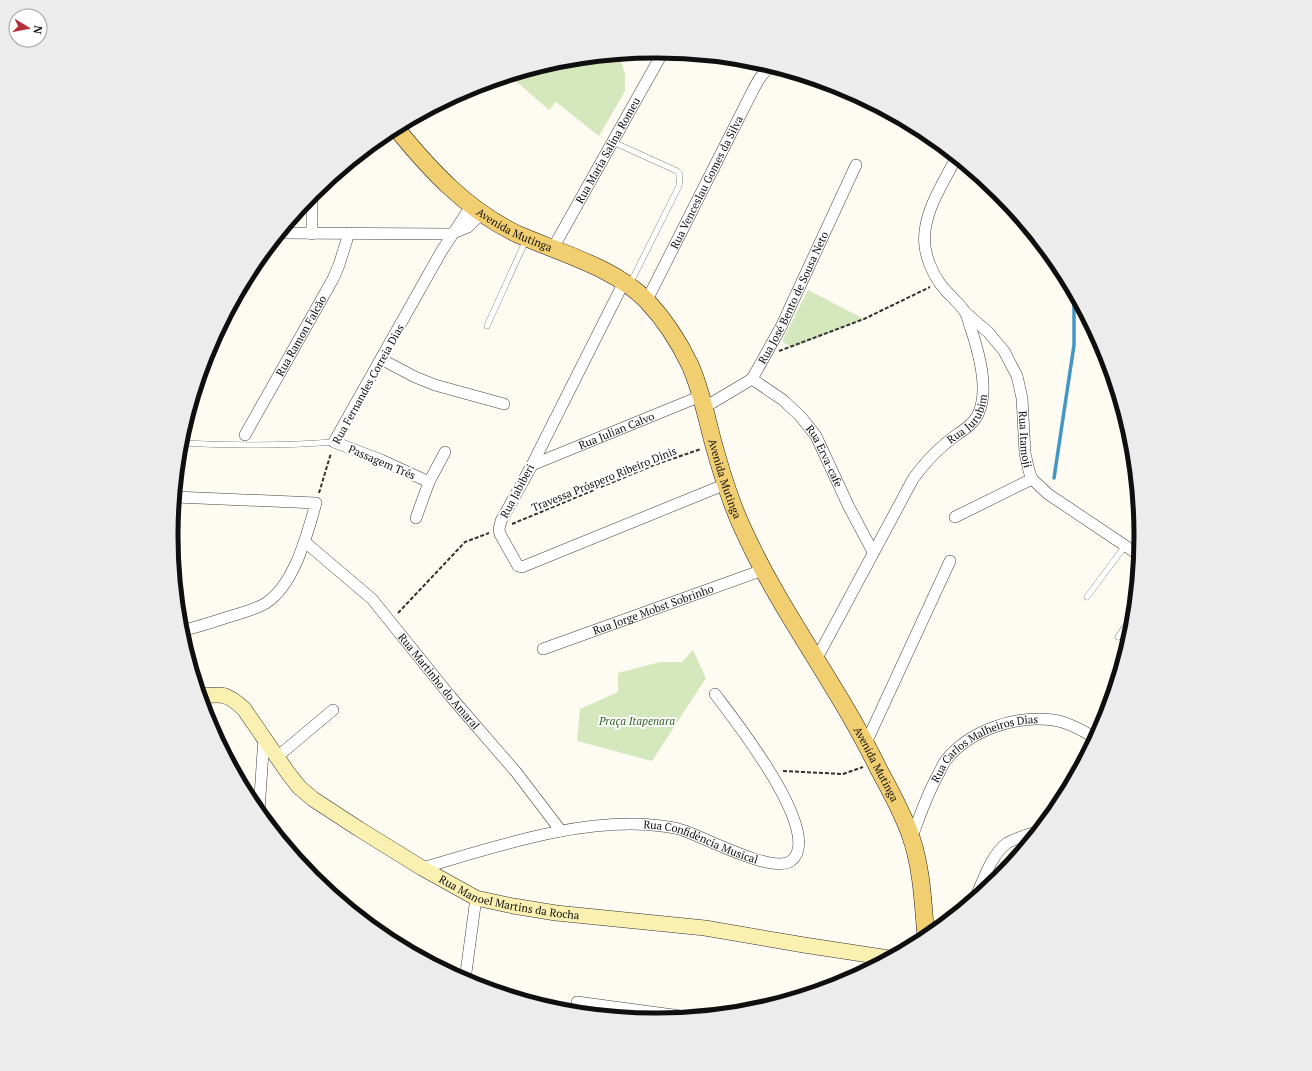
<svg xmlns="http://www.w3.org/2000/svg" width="1312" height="1071" font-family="'PT Serif',serif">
<rect width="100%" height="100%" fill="#fefcf2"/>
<path fill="#d4e7bd" d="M619,55l6,19v17l-26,45 -43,-34 -7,8 -39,-34 52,-16z
M808,290l56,29 -72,29 -10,-7z
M693,650l13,28 -54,83 -75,-20 3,-32 38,-17v-19l42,-11h22z"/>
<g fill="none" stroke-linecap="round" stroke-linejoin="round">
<path stroke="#4496c6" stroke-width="3.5" d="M1054,478l20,-133v-50"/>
<defs>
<path id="lane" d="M613,142l64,29 3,4 -1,11 -49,98
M487,326l39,-86
M181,443c52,3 101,3 153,-1
M1087,597l38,-51
M1118,637l15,-22"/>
<g id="street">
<path d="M280,233l171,1 17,-7 13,-13"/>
<path d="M312,234v-40"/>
<path id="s1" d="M553,248l110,-196"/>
<path d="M624,282l-92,183 -31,56 -2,8 1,5 18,32 4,1 204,-83"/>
<path id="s2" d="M647,300l102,-202c6,-11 11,-24 22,-32"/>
<path id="s3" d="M966,313l22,19 16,19 13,25 5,22 3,55 4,18 3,8 16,15 91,61"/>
<path d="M381,359l34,18 20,8 69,19"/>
<path id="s4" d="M752,379l31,21 18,17 15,19 33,71 24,45"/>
<path id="s5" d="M705,407l47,-28 29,-52 75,-162"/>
<path id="s6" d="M245,435l88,-156 6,-14 10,-32"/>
<path id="s7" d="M532,465l169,-69"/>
<path d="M429,482l-48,-22 -47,-18 107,-190 30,-46"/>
<path d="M175,497l141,6c-9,31 -21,81 -50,100 -11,7 -26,10 -38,14 -15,5 -31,10 -47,14"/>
<path d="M955,517l77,-38"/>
<path d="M416,518l13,-36 16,-30"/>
<path id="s8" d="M305,542l67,57 79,98 65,75 45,59"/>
<path id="s9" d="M543,649l220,-79"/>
<path id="s10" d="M816,660l97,-181c10,-14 20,-25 33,-36 10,-9 28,-17 33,-31 10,-24 0,-59 -8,-83 -2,-5 -3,-12 -6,-17 -7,-11 -19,-19 -26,-30 -7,-10 -13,-25 -14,-36 -4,-31 18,-62 31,-88"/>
<path d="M866,743l84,-182"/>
<path d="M277,757l56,-47"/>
<path d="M259,811l5,-74"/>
<path id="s11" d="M912,837c8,-22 15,-43 27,-64 2,-4 4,-9 7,-13 24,-30 70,-45 107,-40 15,2 29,10 42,18"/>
<path id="s12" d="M422,868c73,-21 162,-52 240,-42 7,1 16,2 23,5 20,7 88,43 106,30 35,-26 -58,-143 -76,-167"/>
<path d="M976,896c8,-17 15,-41 31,-53 9,-5 19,-8 29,-11"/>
<path d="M465,980l11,-82"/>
<path d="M577,1002l111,15"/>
</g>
<g id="secondary">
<path id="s13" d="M201,696c22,-2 26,-3 43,13l44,64 11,14 14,12 46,30 63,39 54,30 37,8 43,7 149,15 99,17 85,13"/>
</g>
<g id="primary">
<path id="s14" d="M396,128c34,42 71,82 121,106 41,18 99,34 130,67 18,19 32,41 43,64 11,24 16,51 23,77 8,29 17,60 30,87 30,67 73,127 109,190 9,16 18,32 26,49 12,22 25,45 33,69 11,32 12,67 15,100"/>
</g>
</defs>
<use href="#lane" stroke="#424242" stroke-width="6"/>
<use href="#street" stroke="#424242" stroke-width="12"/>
<use href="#secondary" stroke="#313131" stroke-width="16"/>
<use href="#primary" stroke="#202020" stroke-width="18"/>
<path stroke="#313131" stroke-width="2" stroke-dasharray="4 2" stroke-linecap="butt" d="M779,351l85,-32 66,-32
M319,493l12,-40
M512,524l142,-59 47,-16
M398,613l67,-71 24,-9
M783,771l60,3 20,-7"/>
<use href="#lane" stroke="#fff" stroke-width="5.5"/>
<use href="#street" stroke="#fff" stroke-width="11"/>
<use href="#secondary" stroke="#faf0b1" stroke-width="15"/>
<use href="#primary" stroke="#f1ce70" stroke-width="17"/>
</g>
<g text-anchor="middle" stroke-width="4" stroke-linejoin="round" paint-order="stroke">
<g font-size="11" fill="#0f0f0f" stroke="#fff">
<text dy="4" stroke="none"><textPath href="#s1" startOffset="112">Rua Maria Salina Romeu</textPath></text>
<text dy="4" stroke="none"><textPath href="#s2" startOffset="132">Rua Venceslau Gomes da Silva</textPath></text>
<text dy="4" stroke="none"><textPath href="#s14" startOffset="158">Avenida Mutinga</textPath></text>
<text dy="4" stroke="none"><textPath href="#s5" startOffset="146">Rua José Bento de Sousa Neto</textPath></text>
<text dy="4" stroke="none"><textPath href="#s6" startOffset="114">Rua Ramon Falcão</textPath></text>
<text transform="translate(368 384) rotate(-61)" y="4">Rua Fernandes Correia Dias</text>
<text dy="4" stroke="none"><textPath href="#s10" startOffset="288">Rua Jurubim</textPath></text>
<text dy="4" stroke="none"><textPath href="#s7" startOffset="91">Rua Julian Calvo</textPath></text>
<text dy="4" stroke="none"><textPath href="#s3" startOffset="146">Rua Itamoji</textPath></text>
<text dy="4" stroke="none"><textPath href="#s4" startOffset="108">Rua Erva-cafe</textPath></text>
<text transform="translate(382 462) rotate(23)" y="4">Passagem Três</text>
<text transform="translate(604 479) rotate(-22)" y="4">Travessa Próspero Ribeiro Dinis</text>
<text dy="4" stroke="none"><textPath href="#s14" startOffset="506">Avenida Mutinga</textPath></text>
<text transform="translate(517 491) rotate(-62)" y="4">Rua Jabiberi</text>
<text dy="4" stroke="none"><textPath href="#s9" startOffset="117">Rua Jorge Mobst Sobrinho</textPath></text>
<text dy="4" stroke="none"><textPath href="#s8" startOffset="194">Rua Martinho do Amaral</textPath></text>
<text dy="4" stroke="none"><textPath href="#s11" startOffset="124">Rua Carlos Malheiros Dias</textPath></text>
<text dy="4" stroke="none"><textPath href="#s14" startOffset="830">Avenida Mutinga</textPath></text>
<text dy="4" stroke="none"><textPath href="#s12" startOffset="287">Rua Confidência Musical</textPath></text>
<text dy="4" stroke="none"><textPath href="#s13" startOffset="384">Rua Manoel Martins da Rocha</textPath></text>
</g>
<g font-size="11" font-style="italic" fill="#326422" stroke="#fff">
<text x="637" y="725">Praça Itapenara</text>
</g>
</g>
<path d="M0 0H1312V1071H0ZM655 58H657A477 477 0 0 1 1134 535V536A477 477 0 0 1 657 1013H655A477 477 0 0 1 178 536V535A477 477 0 0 1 655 58Z" fill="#ececec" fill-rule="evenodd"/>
<path fill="none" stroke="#0f0f0f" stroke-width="5" d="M655 58H657A477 477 0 0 1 1134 535V536A477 477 0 0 1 657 1013H655A477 477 0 0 1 178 536V535A477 477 0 0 1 655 58Z"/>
<g transform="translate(28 28) rotate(100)"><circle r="19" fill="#ffffff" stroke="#9f9f9f"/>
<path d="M0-3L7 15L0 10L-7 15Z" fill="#b82e38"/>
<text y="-6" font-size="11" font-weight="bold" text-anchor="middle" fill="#0f0f0f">N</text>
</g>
</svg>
